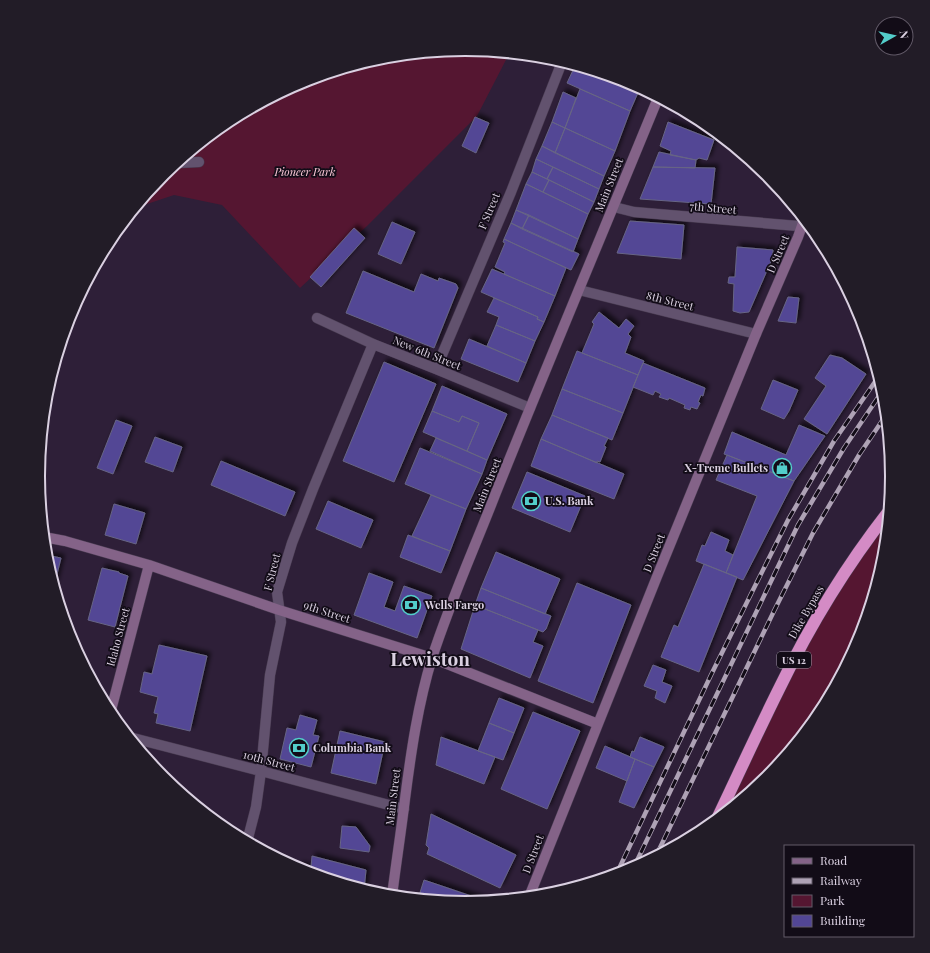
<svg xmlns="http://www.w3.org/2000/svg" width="930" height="953" font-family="'Playfair Display',serif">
<defs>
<filter id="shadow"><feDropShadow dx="3.5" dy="-3.5" stdDeviation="2" flood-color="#0009"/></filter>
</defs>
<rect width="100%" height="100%" fill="#2e1f38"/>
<path fill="#551631" d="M465,50l44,4 -32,62 -110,110 -67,62 -78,-83 -48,-10 -39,13 28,-34 65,-53 74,-39 80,-24z
M889,511l-5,49 -25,80 -39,74 -53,65 -50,40 63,-132z"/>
<path fill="#004" d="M857,645l-37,69 -5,6z"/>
<path fill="#524695" stroke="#676585" filter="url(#shadow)" d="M575,66l54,16 11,6 -10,23 -63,-28z
M580,89l50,22 -15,40 -50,-23z
M563,92l13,6 -11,30 -13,-6z
M675,107l16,9 -16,-7z
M475,117l14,6 -13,30 -14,-7z
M552,122l13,6 -10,25 -13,-7z
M668,122l46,18 -7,20 -8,-2 -3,2 -26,-5 1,-4 -11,-5z
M565,128l50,23 -11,25 -49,-23z
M542,146l62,30 -5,13 -63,-30z
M659,152l37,8 -1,8 -42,-1z
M536,159l17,8 -6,12 -15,-7z
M553,167l46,22 -5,13 -47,-23z
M653,167l62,1 -4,36 -71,-5z
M532,172l17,8 -6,12 -17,-8z
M549,180l45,22 -6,12 -45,-22z
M526,184l62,30 -10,25 -62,-29z
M516,210l13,5 -7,14 -11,-6z
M529,215l49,24 -5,13 -51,-23z
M630,221l54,4 -3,34 -64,-6z
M392,222l23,10 -14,32 -23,-10z
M511,223l68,31 -8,16 -67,-31z
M354,228l11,10 -44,49 -11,-10z
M504,239l62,29 -11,28 -51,-22 1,-2 -10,-5 10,-24 -2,-1z
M737,247l36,3 -1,9 -23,53 -9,1 -7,-2 1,-27 -6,-1 1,-6h6z
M492,269l63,27 -11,26 -7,-3 1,-2 -57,-25z
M363,271l51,21 7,-18 17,7 1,-3 17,6 2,4 -24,60 -88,-35z
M788,297l11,1 -3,25 -18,-2z
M494,298l44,19 -1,2 7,3 -9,19 -39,-16 3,-8 -12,-5z
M599,312l20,16 7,-9 8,7 -6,8 3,3 -6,16 19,8 -6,14 -56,-22 12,-29 -2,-2z
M496,325l39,16 -9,22 -39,-17z
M469,339l57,24 -8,19 -57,-23z
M577,351l61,24 -15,38 -61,-24z
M830,355l12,3 24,16 -39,60 -23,-15 22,-33 -11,-8z
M384,362l52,22 -42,98 -51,-21z
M643,363l62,25 -2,8 -2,-1 -3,7 2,1 -3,6 -6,-2 -1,3 -6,-2 1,-3 -16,-7 -1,2 -9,-3 2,-3 -6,-3 -2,4 -20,-8z
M773,380l25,10 -9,21 -5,8 -23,-10z
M442,386l65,28 -20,46 -20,-9 12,-28 -17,-7 -3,6 -27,-11z
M562,389l61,24 -11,27 -60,-25z
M432,411l27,11 3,-6 17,7 -12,28 -44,-19z
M552,415l56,23 -4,8 2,1 -6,15 -3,-1v2l-56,-24z
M116,420l16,6 -19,48 -16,-6z
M799,425l26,11 -31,45 -70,-27 8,-22 54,23z
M155,437l27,10 -9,25 -28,-10z
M436,438l51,22 -5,14 -52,-23z
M541,439l83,35 -10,25 -83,-33z
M420,448l62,26 -16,35 -61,-25z
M727,455l67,26 -51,99 -17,-7 31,-77 -41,-16z
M221,461l74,31 -10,24 -74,-31z
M527,472l58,24 -15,36 -58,-24z
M431,495l35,14 -16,42 -38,-15z
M328,501l45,19 -12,28 -45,-19z
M114,504l31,9 -9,31 -31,-9z
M711,532l18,8 -4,11 8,4 -7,18 -30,-12 6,-16 3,1z
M408,535l42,16 -9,22 -41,-16z
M496,552l64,27 -15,35 -64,-26z
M46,555l15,3 -7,28 -8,-26z
M704,564l33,13 -38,95 -38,-15 13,-32 4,2z
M102,568l17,4v1l9,3 -13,51 -27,-7z
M369,573l24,9 -9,25 11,4 9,-25 28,10 -15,42 -63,-23z
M577,583l54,22 -38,98 -55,-22z
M481,588l70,28 -5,13 -3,3 -5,-2 -63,-25z
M475,605l63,25 -5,12 10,4 -13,32 -69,-29z
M159,645l48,11 -17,75 -34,-8 2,-9 -4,-1 4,-16 -18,-5 4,-20 8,2z
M653,665l13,5 -4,12 10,4 -7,17 -10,-5 2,-7 -13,-5z
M499,698l25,10 -10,25 -25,-10z
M533,712l47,19 -33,78 -46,-20z
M300,715l17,5 -4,15 6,1 -8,31 -31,-8 7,-31 9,2z
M489,723l25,10 -11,27 -25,-9z
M340,731l45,11 -9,42 -45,-11z
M441,737l54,20 -11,27 -48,-19z
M640,737l24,10 -10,20 -24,-10 2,-6 2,1z
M605,746l30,13 -8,22 -31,-13z
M635,759l19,8 -20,41 -15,-6z
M431,814l85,41 -16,33 -73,-34 2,-6 -3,-3z
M342,826l14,1 14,19 -1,6 -29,-4z
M312,856l54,14 -2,20 -63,-19 -3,-2 1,-4 12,3z
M424,880l62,21 -21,2 -47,-4z"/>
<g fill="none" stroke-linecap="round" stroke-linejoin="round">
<defs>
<path id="street" d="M177,163l22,-1
M614,207l20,5 176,15
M579,290l177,44
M317,318l56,26 63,25 94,39
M436,369l75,-177 51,-130
M129,737l132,34 143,38
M247,842l9,-35 5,-36 9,-96 11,-53 -4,-30 15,-49 21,-54 60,-145"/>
<path id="secondary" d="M44,537l21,4 84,24 130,45 153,48 166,66
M110,714l39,-149
M392,896c4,-32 9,-64 13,-97 6,-47 13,-95 27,-141 18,-56 42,-109 63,-163 53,-133 109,-265 163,-397
M529,897l69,-173 58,-145 100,-245 42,-97 6,-17"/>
<path id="highway" d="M717,819c21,-44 41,-88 63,-132 30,-62 66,-121 109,-176"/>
</defs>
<use href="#street" stroke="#493c51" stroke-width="11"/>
<use href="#secondary" stroke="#493c51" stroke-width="11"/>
<use href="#highway" stroke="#493c51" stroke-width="13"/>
<use href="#street" stroke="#62526e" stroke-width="10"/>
<use href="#secondary" stroke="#846388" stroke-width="10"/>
<use href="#highway" stroke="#d48bc5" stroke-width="12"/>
<defs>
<path id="rail" d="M656,856l118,-245 39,-78 46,-78 27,-40
M633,869l165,-344 46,-77 39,-58
M616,875l95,-200 41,-83 36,-72 46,-79 45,-65"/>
</defs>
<use href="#rail" stroke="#aea2b5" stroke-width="4.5"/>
<use href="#rail" stroke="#120c17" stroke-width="3" stroke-dasharray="9" stroke-linecap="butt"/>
</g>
<defs>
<symbol id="shop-ring" viewBox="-11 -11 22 22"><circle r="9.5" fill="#120c17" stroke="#53cdca" stroke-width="1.5"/><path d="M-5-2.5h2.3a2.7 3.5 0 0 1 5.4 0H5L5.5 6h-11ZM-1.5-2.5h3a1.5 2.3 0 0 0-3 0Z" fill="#53cdca"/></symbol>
<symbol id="bank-ring" viewBox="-11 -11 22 22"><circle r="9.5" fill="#120c17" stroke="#53cdca" stroke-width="1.5"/><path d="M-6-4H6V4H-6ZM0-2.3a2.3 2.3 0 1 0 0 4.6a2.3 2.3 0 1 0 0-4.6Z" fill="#53cdca"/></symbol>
</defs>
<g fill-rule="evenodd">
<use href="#shop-ring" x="771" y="457" width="22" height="22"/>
<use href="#bank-ring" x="520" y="490" width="22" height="22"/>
<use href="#bank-ring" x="400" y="594" width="22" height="22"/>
<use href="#bank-ring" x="288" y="737" width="22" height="22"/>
</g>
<g text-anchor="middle" stroke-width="3.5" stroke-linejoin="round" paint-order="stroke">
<rect fill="#120c17" stroke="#9e95a4" stroke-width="1" x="777" y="652" width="34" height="16" rx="3"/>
<g font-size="10" font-weight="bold" fill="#dad0e1">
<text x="794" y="664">US 12</text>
</g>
<g font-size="11" font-style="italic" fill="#fecada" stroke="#120c17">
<text x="305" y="176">Pioneer Park</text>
</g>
<g font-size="11" fill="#dad0e1" stroke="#120c17">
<text transform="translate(609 185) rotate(-68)" y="4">Main Street</text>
<text transform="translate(713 208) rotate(5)" y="4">7th Street</text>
<text transform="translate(489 211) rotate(-67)" y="4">F Street</text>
<text transform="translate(778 254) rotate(-67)" y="4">D Street</text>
<text transform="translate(670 301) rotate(14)" y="4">8th Street</text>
<text transform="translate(427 353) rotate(22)" y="4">New 6th Street</text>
<text transform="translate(487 485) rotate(-68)" y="4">Main Street</text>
<text transform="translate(654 553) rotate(-68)" y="4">D Street</text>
<text transform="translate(272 572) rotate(-76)" y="4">F Street</text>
<text transform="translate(327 612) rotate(18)" y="4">9th Street</text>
<text transform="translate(806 612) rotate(-60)" y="4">Dike Bypass</text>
<text transform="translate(118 637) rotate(-75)" y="4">Idaho Street</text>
<text transform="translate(269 761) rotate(15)" y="4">10th Street</text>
<text transform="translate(393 797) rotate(-83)" y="4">Main Street</text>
<text transform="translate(533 854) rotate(-69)" y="4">D Street</text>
</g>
<g font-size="11" font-weight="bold" fill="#dad0e1" stroke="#120c17" text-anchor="start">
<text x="768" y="472" text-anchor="end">X-Treme Bullets</text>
<text x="545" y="505">U.S. Bank</text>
<text x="425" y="609">Wells Fargo</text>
<text x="313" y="752">Columbia Bank</text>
</g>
<g font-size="19" font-weight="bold" fill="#dad0e1" stroke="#120c17">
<text x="430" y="666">Lewiston</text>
</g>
</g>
<path d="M0 0H930V953H0ZM45 476a420 420 0 1 1 840 0a420 420 0 1 1-840 0Z" fill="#221c27" fill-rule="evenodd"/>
<path fill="none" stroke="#dad0e1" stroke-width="2" d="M45 476a420 420 0 1 1 840 0a420 420 0 1 1-840 0Z"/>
<rect x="784" y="845" width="130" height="92" fill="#120c17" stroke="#625a68"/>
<rect x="792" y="858" width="20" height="6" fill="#846388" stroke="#625a68"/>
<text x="820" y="865" font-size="12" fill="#dad0e1">Road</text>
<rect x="792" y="878" width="20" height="6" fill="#aea2b5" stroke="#625a68"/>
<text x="820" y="885" font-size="12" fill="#dad0e1">Railway</text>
<rect x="792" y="895" width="20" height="12" fill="#551631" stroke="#625a68"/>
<text x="820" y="905" font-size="12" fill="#dad0e1">Park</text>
<rect x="792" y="915" width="20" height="12" fill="#524695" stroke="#625a68"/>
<text x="820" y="925" font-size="12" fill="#dad0e1">Building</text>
<g transform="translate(894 36) rotate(82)"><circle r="19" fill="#120c17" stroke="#625a68"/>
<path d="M0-3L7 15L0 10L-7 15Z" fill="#53cdca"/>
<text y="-6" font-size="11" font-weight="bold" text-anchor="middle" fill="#dad0e1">N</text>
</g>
</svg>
